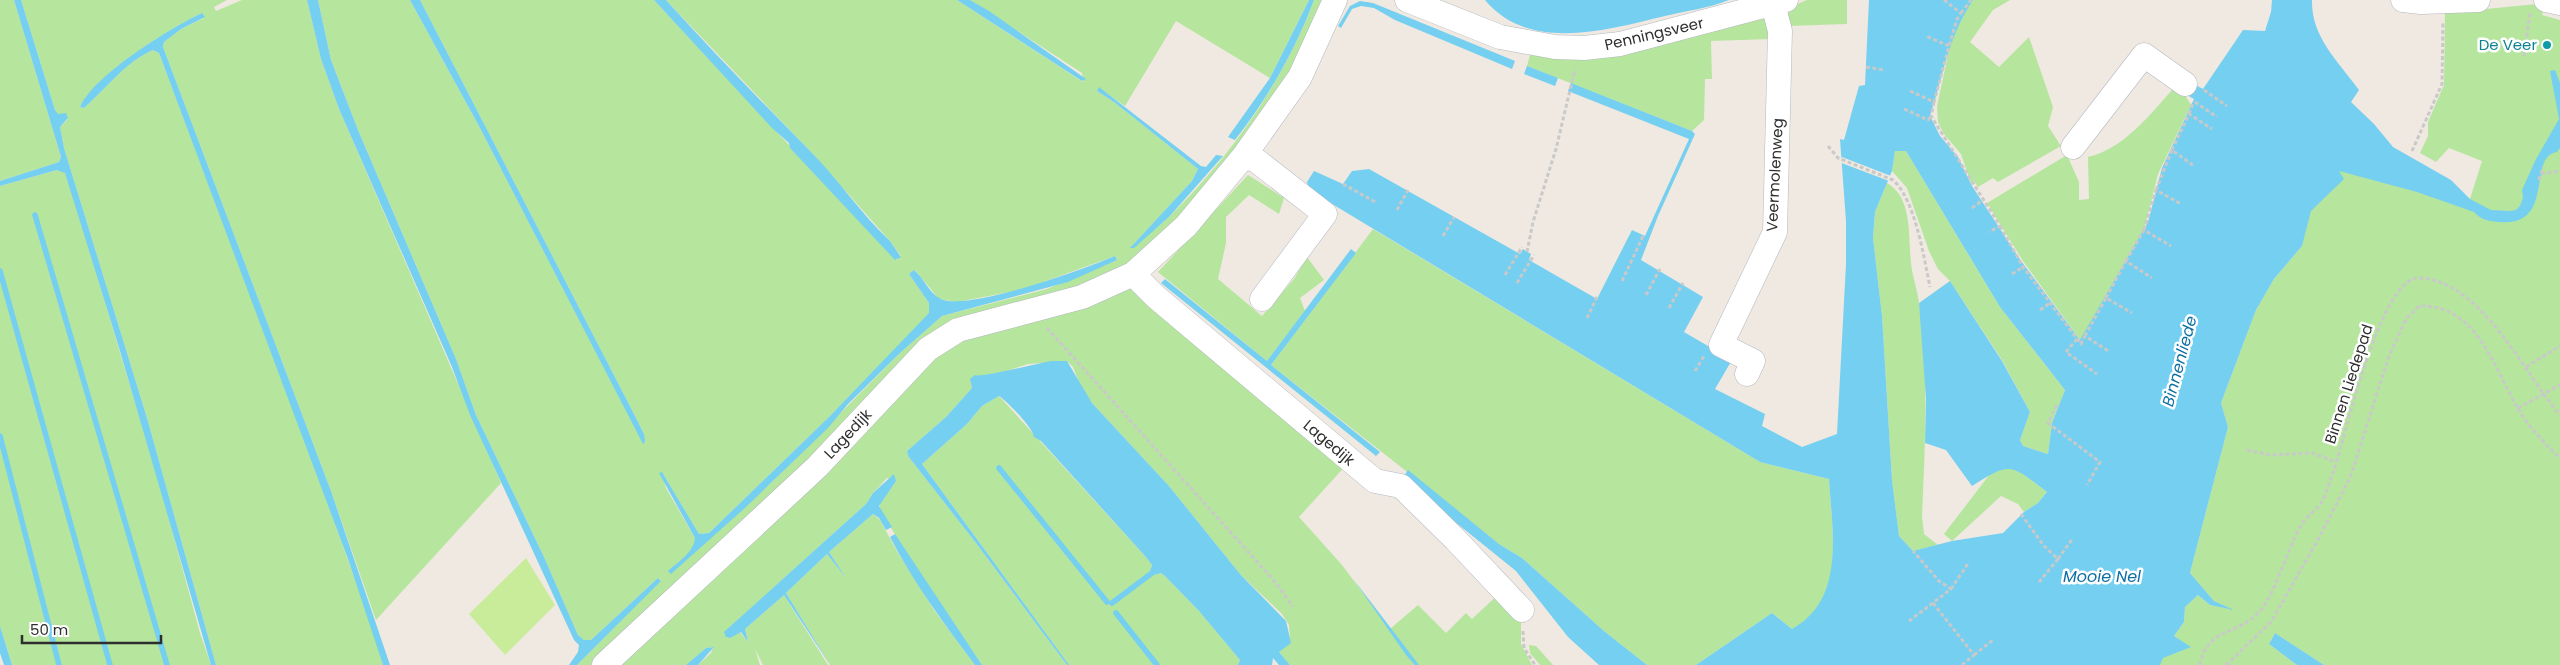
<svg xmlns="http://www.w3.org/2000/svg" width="2560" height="665" font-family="Poppins,sans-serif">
<rect width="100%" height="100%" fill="#efe9e1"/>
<path fill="#b6e59e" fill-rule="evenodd" d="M0,0h14l47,157 -2,5 -59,19z
M21,0h206l-13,7 2,4 26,-11h65l14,59 18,50 162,374 -125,137 -45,-129 -168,-444 1,-5 17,-13 23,-11 -2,-5c-33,16 -106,61 -122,94l4,1c22,-19 41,-46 69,-58l6,3 151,401 62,173 11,38h-167l-69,-247 -83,-270 -4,-21 8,-8 -12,-6 -1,-3z
M318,0h92l70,128 163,315 1,-9 -11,-22 -213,-412h234l242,260 5,-4 -11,-15 -80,-90 -144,-151h291l126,82 -1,-9 -112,-73h339l-39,78 -94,-57 -51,85 -26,-18 -2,3 17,11 84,67 -6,12 -61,66c12,-10 27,-19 38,-30 62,-61 115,-136 145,-217h12l-11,25 -50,91 -109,129 -55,36 -131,37 -130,112 -249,235h-14l84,-85 -3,-2 -67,62h-7l-6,-5 -34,-78 -68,-142 -20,-56 -98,-229 -27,-70zM1115,256l2,4 -70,29 -105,27 -42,37 -129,130 -83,69 7,-7v-7l-29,-50 -4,-16 37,62 10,-1 120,-116 101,-104 -1,-10 -20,-29 6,-4 24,29 18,3 64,-12z
M1807,0h40v24l-60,2c-1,-17 5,-20 20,-26z
M1973,0h37l-17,10 -23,32 29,25 30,-30 24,70 -5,19 13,20 -63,36 -5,-4 -15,9 -5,-7 -1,6 -11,-32 -17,-20 -6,-12 -1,-16 15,-69 8,-18z
M2537,4l8,4 -3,7 18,5v645h-236l-49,-32 -6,11 28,21h-138l2,-10 29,-8 -16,-11 10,-14 1,-15 13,-12 12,10 21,4 -17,-8 -24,-28 38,-146 -7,-24 35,-93 18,-31 28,-33 6,-34 16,-14 14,-28 44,12 88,17 12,-38 -33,-13 -13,14 -16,-9 8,-17v-14l16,-37 1,-72z
M1765,18l6,21 -60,2 1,38h-7l-1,41 -12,11 -165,-65 3,-11 16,2z
M2181,89l10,16 -33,69 -14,56 -63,111 -58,-80 -36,-58 80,-48 12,27v18l10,-1 -1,-42c35,-8 61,-41 84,-67z
M1895,151h11l94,156 65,83 -13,33 -4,31 -25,-8 -3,-6 10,-28 -28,-52 -52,-79 -12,-12 -9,-18 -22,-63 -15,-17z
M61,169l6,7 91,303 42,154 11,32h-199l-12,-39v-440z
M1248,175l36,23 -5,16 -30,-19 -23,22v26l-8,36 44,37 32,-37 13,-22 17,23 -24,18 5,13 -38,50 -109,-89z
M1887,183c28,16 20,59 25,87 2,12 6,22 7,34 10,70 6,142 3,212l2,18 14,11 -25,6 -14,-15 -7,-56 -10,-164 -9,-78 2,-26z
M1373,229l387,233 69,17c2,33 10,89 -5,119 -6,14 -19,24 -32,31l-20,-16 -76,52h-49l-43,-34 -82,-73 -23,-14 -228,-179z
M1133,283l215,180 -49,54 43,48 48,64 28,-24 28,28 20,-20 6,6 29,-27 20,26v26l11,21h-242l-11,-13 11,-12 -1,-15 -7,-11 -42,-40 -71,-88 -77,-83 -11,-16 -8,-20 -6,-6 -39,3 -57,18 1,6 -26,29 -39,34 1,5 68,87 91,122h-85l-79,-117 -23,-39v-6l16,-22 -9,-3 -14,15 -7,11 -136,123 -3,11 13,-6 8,10 -3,-13 39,-34 44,70h-65l-8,-16 5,16h-62l13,-12 2,-6 -7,1 -20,17h-72l317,-304 32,-22z
M999,396l146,160 7,9 -2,6 3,4 8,-2 4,3 34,35 41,49 -2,5h-169l-147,-201 45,-40 15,-18z
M2008,467l10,3 29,22 -9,11 -14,9 -6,-8 -17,-8 -49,45 -8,-7 46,-60z
M873,514l7,6 18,33 36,57 41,55h-145l-44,-72 41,-39 19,24 -17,-26z
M1529,645l7,1 17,19h-13l-10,-12z"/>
<path fill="#c9ec9a" d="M526,558l29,47 -50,50 -36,-41z"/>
<path fill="#75cff0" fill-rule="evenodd" d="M14,0h7l34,110 3,4 8,-1 2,5 -8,9 4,21 83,270 69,247h-5l-91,-314 -55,-178 -8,-3 -57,16v-5l59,-19 2,-5z
M307,0h11l13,60 27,70 98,229 20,56 68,142 34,78 6,5h7l67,-62 3,3 -84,84h-8l9,-13 1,-7 -5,-5 -104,-225 -18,-48 -113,-258 -18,-50z
M410,0h10l213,412 11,22 1,8 -2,2 -163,-316z
M654,0h12c47,52 96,102 145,152 28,28 50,62 79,89l11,16 -6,3 -105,-112 -1,-5 -17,-15z
M957,0h13l19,11 97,68 -4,2z
M1309,0h5c-19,51 -46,98 -79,140l-7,-3 42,-59z
M1485,0h244c-20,8 -43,11 -64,16 -58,14 -136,37 -180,-16z
M1869,0h104c-24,35 -30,76 -43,116l10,20 18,21 14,29 47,72 61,82 68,-118 14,-54 32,-69 -9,-5 3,-13 15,8 40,-59 22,1 6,-19 1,-12h40c-1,37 26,61 47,90l-8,12 23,22 19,23 58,33 19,19 21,11 18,1 7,-1 4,-4 3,-8 -1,-8 13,-29 24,-42 -9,-48 5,-1 5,13v65l-3,4c-31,4 0,76 -59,70 -9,-1 -17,-2 -24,-10l-57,-20 -78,-21 5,8 -33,32 -9,35 -28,33 -18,31 -35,93 7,24 -38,146 24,28 20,9 -24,-5 -12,-10 -13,12 -1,15 -10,14 17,11 -28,11 -3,7h-464l76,-52 20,16c54,-30 40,-97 37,-150l-69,-17 -451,-272 -2,-8 7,-11 29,13 9,-13 17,-2 151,85 3,-5 8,5 -2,6 68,39 35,-69 13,6 44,-97 -121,-48 3,-8 121,48 3,3 -37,82 -17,44 62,37 -19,35 48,28 -17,29 50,25 -3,12 40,21 35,-13 9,-170v-43l-6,-82 4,1 15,-54 6,-1zM1895,151h11l94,156 65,83 -13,33 -4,31 -25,-8 -3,-6 10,-28 -28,-51 -52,-80 -31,22 7,96 -1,44 21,7 26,36c40,-26 39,-21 75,6l-9,11 -14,9 -21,21 -51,8 -39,10 -14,-15 -7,-56 -10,-164 -9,-78 2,-26 17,-41z
M1360,1l13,2 142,58 -3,8 -117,-49 -21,-12 -13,-2 -9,3 -11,19 -3,-2 12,-20z
M202,13l3,4 -24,12 -17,13 -1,5 168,444 59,174h-7l-35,-106 -189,-506 -6,-3c-28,12 -47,39 -69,58l-4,-1c14,-32 90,-79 122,-94z
M1527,66l31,12 -3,8 -31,-12z
M1099,87l102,79 5,1 10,-12 7,1 -54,61 -35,31h-4l62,-67 6,-12 -84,-67 -17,-11z
M1351,249l5,4 -85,112 109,87 -4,4 -215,-173 4,-4 102,82z
M1115,256l2,4 -49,22 -126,34 -42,37 -52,51 -20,24 -82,79 -75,67 -3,-3c10,-9 26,-19 27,-33l-36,-65 3,-1 37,62 10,-1 120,-116 100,-104v-10l-20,-29 5,-4c9,7 14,21 25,28 23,16 148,-30 176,-42z
M1052,361h15l25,42 77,83 71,88 46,47 5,22 -12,9 11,13h-11l-6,-7 -1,7h-34l2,-5 -41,-49 -34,-35 -4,-3 -7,2 -4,-4 2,-6 -7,-9 -104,-115 -7,-4c-1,-9 -27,-36 -35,-41l-17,10 -15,18 -45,40 147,201h-2l-91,-122 -68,-87 -1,-5 39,-34 26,-29 -2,-9 5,-4c7,3 63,-12 77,-14z
M1408,470l91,74 23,14 82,73 43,34h-48l-31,-28 -52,-66 -93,-75 -19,-20z
M894,474l2,7 -17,25 13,21 -6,3 -7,-12 -6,-4 -44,38 17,26 -19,-24 -41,39 44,72 -46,-70 -39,34 3,13 -7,-10 -11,6 -4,-1 -2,-5 142,-128 7,-11z
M895,534l87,131h-7c-31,-41 -62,-83 -85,-128z
M1354,580l65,85h-4l-9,-10z
M0,626l12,39h-8l-4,-12z
M2275,633l49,32h-27l-28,-21z
M714,647l-16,18h-12l20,-17z"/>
<path fill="#efe9e1" d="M1842,157l49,19 -2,5 -50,-19z"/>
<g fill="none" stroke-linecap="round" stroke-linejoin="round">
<path stroke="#75cff0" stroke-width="5.5" d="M35,215l132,450
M0,271l110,394
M0,436l59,229
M999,468l108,134
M1112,603l40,-30
M1116,613l41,52"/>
<defs>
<path id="minor" d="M1407,0l93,37 55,10 29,1 36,-4 166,-44
M2403,0l18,2 57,-2
M2546,0l14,3
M2073,147l71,-92 41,29
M1244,156l13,5 68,53 -63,85
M1133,274l23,23 219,184 26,5 54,53 67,71
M1747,374l6,-13 -32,-16 54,-113 5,-201 -7,-27
M604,665l213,-198 111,-118 30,-19 124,-33 51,-23 53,-48 58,-70 56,-79 35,-77"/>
</defs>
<use href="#minor" stroke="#b4b7c1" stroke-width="25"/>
<path stroke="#c9c9c9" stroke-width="3" stroke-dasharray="4 2.5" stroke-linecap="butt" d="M1944,0l17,13 -4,6 -8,27
M1961,13l10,-13
M2524,56l6,-43
M1866,67l18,3
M2204,90l23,16
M1910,91l24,11 15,-56 -23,-10
M1934,102l-3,14 69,110 -11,6
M2195,102l22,15
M1904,109l24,11 3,-4
M2189,114l4,-11
M1828,146l10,12 55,22c22,19 31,78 37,107
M2172,150l17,-36 23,15
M2412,151l30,-67 1,-62
M2541,174l19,-3
M2539,180l4,-13
M1343,184l34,19
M2156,190l16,-40 22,16
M1972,208l11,-8
M1397,210l11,-20
M2000,226l23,41 58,77 4,-8 25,16
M2144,230l12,-40 25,14
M1443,236l11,-19
M1527,252l6,-30 23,-73 19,-80
M2126,261l18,-31 27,16
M2012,274l11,-7
M1505,275l17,-28
M1622,281l22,-47
M1517,283l17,-28
M1646,295l14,-26
M2106,298l20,-37 26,17
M1669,308l14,-25
M2040,310l10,-7
M1587,318l10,-21
M1047,328l230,256 16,23
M2085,336l21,-38 26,15
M2077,339l-11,13 31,22
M2526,367l34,-21
M1695,371l9,-15
M2057,405l-9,18 52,39 -13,23
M2518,408l42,-23
M2247,450l23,5 42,-2 24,9
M2021,514l23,32 14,13 -19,23
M2058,559l15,-21
M1951,589l18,-27
M1933,603l41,52 -12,10
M1909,621l42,-32 -12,-8 -26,-30
M1523,631l1,17 11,17
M1974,655l20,-16
M2200,665c6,-36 35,-30 56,-50 19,-17 30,-64 44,-88 6,-10 15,-16 22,-25 5,-9 8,-23 12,-32 11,-33 46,-191 84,-192 62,0 107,97 142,137
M2226,665l45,-43 45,-79 34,-65 39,-122 17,-37 13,-13c58,-2 75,62 99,103 12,19 26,34 42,49"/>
<use href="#minor" stroke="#fff" stroke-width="24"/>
</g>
<circle fill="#0f9aa8" stroke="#fff" stroke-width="2" cx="2547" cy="45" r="5"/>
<g text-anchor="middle" stroke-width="5" stroke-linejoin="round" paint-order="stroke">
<g font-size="15" fill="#2e2e2e" stroke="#fff">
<text transform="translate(1654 34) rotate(-13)" y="5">Penningsveer</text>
<text transform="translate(1775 175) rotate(-87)" y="5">Veermolenweg</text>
<text transform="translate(2349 384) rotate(-72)" y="5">Binnen Liedepad</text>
<text transform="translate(848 434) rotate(-47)" y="5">Lagedijk</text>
<text transform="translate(1329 443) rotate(40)" y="5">Lagedijk</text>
</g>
<g font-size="15" fill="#0d838f" stroke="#fff" text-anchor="end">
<text x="2537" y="50">De Veer</text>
</g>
<g font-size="16" font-style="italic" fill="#0d6fa3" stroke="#fff">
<text transform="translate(2179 361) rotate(-75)" y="6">Binnenliede</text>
<text x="2102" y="582">Mooie Nel</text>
</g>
</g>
<path d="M22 635v8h139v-8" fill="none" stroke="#2e2e2e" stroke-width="2.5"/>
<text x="30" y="635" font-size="15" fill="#2e2e2e" stroke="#ffffff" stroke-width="4" paint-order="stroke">50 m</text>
</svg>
